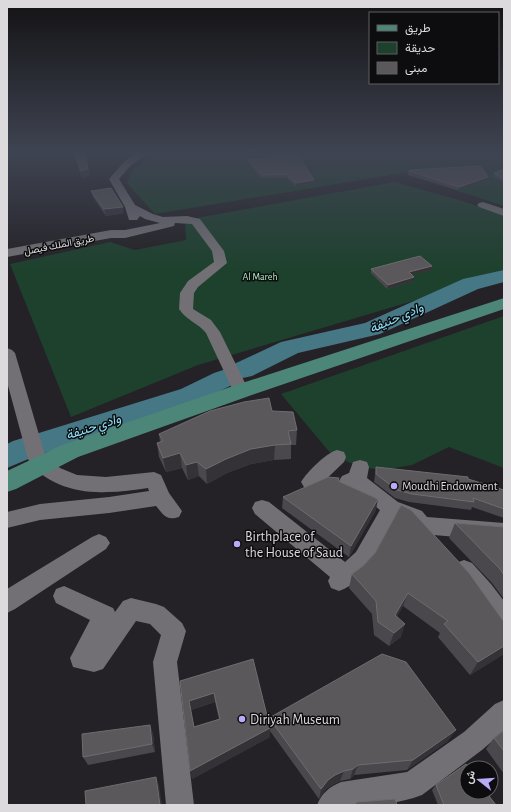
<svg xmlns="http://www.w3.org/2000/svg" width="511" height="812" font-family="'Alegreya Sans',Vazirmatn,sans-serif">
<rect width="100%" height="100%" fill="#242227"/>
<path fill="#1e412e" d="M154,154h350v52l-101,-33 -248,41 -28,-31 5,-12z
M395,182l64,18 45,15v59l-306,91 -127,52 -61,-153 100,-22 25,8 51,-10 -1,-20z
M504,316v152l-55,-21 -37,18 -30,5 -22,-3 -28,-12 -51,-61z"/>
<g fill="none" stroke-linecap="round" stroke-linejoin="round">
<path fill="#457785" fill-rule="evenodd" d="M504,270v12l-26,7 -98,45 -82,19 -46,23 -9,2 -9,-2 -4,-6 4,-6 47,-22 84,-19 98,-44z
M223,370l9,3 4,6 -4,6 -33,16 -166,56 -26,11v-24l6,-3 168,-52 33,-16z"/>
<path fill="#727075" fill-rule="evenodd" d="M135,154h12l-17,12 -11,13 16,26 18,9 10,3 24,-1 13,3 24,32 3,12 -29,24 -4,6 -1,16 18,11 9,12 29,59 -2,4 -6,2 -6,-2 -29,-62c-8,-10 -20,-13 -27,-24l1,-16 8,-12 26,-19 -2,-11 -20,-27 -17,-1 -1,3 -49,12h-14l-104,19v-8l104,-19h14l35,-7 -15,-4 -5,-3 -3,4h-8l-4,-13 -16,-28 15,-17z
M483,202l21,7v7l-25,-9 -2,-2 2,-2z
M7,348l5,2 3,3 30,102 15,13 17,7 29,2 48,-5 7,3 8,18 13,18 -3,6c-13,4 -15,-2 -23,-11l-47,7 -69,7 -33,8v-16l33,-8 69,-7 40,-6 -1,-3c-14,2 -27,4 -41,4 -27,2 -65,-8 -79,-33l-21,-77z
M337,450l7,2 2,5 -2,5 -26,25 -7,3 -7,-3 -3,-5c6,-10 25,-29 36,-32z
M360,460l7,2 2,5 -2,11 31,24 24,9 5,6 77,6v18l-82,-7 -7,-3c-4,-8 -11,-10 -19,-13 -14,27 -26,62 -57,73l-8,-3 -3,-7 2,-4 -75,-63 -3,-6 3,-6 7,-2 7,2 76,60 11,-10 24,-42 -27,-21 -11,-3 -3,-5 3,-5 7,-3 4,-11z
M99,534l7,3 4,6 -4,6 -91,60 -8,4v-24l85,-52z
M464,560l8,3 19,21 13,17v30l-8,-3 -21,-30 -19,-21 -3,-7 3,-7z
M64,586l49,22 2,4 8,-11 8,-3 25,6 8,3 18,16 4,8 -9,31 17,143h-28l-13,-143 8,-27 -11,-11 -14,-3 -33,48 -9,3 -21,-5 -3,-9 20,-38 -34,-17 -3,-7 3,-7z
M504,700v31l-22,19 -60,45c-33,13 -71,10 -105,10 5,-12 12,-18 24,-23l66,-10 57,-40 31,-28z"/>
<path fill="#4c8678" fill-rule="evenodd" d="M504,298v11l-255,87 -171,61 -62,32 -9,3v-21l55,-26 171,-59z"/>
</g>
<path fill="#4b484d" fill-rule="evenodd" d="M74,154h11l5,22 -8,2z
M248,160l66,20 -1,3 -17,3 -10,-8h-25l-13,-15z
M504,169v13l-11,-5 1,-4z
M409,170l78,10 -29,10 -50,-15z
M91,191l33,22 -18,3 -13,-19z
M432,266v4l-20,4 2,3v4l-27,8 -16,-16v-4z
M272,411l25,19 -1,15h-5v14l-17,1 -23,4 -24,9 -20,11 -8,-8 -11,4 -6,-12 -16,4 -7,-15 -2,-14 3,-1 -1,-8z
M376,467l92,12 36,11v28l-32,-11 -1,3 -62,-8 -14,-4 -21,-16 1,-7z
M339,481l37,29 -27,47 -67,-49 1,-11z
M455,523l49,4v72l-12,-16 -43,-45z
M375,553l129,69v32l-34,21 -32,-38 2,-4 -37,-27 -6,10 4,21 -12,9 -15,-11 -2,-21 -23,-26 3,-14 11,-8z
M253,659l16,64v-5l179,23 -41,29 -53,5 -4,4 -10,2 -8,4 -7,5 -6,9 -49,-68v6l-78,42 -12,-98zM215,702l4,17 -25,8 -3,-17z
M150,725l3,9 2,18 -67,13 -5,-8z
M504,730v44l-18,-25 8,-11z
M436,785l60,20h-58l-6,-15z"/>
<path fill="#353237" d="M88,169l2,7 -8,2 -1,-7z
M488,177l-1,3 -29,10 1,-3z
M314,180l-1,3 -17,3v-3z
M123,207l1,6 -18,3 -2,-7z
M432,266v4l-24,5 1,-3z
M414,277v4l-27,8 1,-4z
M275,445l-1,15 -23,4 -24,9 -20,11 -1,-15 20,-10 25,-10z
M180,453l2,15 -16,4 -3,-14z
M197,462l2,14 -11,4 -2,-15z
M378,499l-2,11 -27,47 2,-11z
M408,593l-5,13 -12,22 4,-13z
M405,624l-4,13 -12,9 5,-13z
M504,646v8l-34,21 8,-13z
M214,693l1,9 -24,8 -2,-9z
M150,725l3,9 2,18 -3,-8z
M270,728v9l-78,42 -2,-8z
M456,730l-8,11 -41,29 6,-10z
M358,765l-4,10 -4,4 3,-10z
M344,771l-4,10 -8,4 -7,5 -6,9 2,-10 7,-9 7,-5z
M156,777l3,8 3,20h-2z"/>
<path fill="#5b585c" stroke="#6f6c70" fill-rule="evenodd" d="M75,154h10l3,15 -7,2z
M298,155l16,25 -18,3 -10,-9 -24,1 -14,-15z
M481,166l7,11 -29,10 -50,-16v-1z
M504,169v10l-10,-6z
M111,188l12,19 -19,2 -13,-18z
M420,256l12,10 -23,6 5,5 -26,8 -17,-16z
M269,398l3,13 21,1 4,18 -9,1 3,13 -16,1 -24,4 -25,10 -20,10 -9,-7 -11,3 -6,-12 -17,5 -6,-15 6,-2 -4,-7 51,-23 34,-9z
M376,467l92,10v2l36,11v19l-31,-11 1,4 -62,-8 -15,-4 -21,-16z
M328,477l11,1 -1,3 40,18 -27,47 -68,-49z
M401,505l10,5 58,63 35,49v24l-26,16 -34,-38 4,-3 -40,-28 -13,22 10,9 -11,9 -16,-11 -2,-21 -24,-27 11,-8 12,-13z
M455,523l49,4v48l-4,-6z
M382,654l24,8 50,68 -43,30 -55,5 -5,4 -9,2 -9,4 -7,5 -7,9 -52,-71z
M253,659l17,69 -80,43 -10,-90zM214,693l6,26 -26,8 -5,-26z
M150,725l2,19 -69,13 -1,-23z
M504,730v21l-10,-13z
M466,764l3,4h-2v24h19l10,13h-52l-8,-20z
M156,777l4,28h-74l-1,-14z
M395,799l2,6h-43l3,-3z"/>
<linearGradient id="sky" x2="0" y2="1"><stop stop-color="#141315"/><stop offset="0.57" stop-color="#3f4452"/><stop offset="1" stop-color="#3f4452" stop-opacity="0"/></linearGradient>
<rect width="511" height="268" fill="url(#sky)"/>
<g fill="#b9abf7" stroke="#0d0c0e" stroke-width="1.5">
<circle cx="394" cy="486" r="4"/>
<circle cx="237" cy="544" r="4"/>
<circle cx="242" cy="719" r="4"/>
</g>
<g text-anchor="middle" stroke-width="3" stroke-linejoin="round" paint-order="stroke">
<g font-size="10" fill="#dcdadd" stroke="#0d0c0e">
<text transform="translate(59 244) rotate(-11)" y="4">طريق الملك فيصل</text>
</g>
<g font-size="10" fill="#aff3ca" stroke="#0d0c0e">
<text x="260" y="280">Al Mareh</text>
</g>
<g font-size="12" fill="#dcdadd" stroke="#0d0c0e" text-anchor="start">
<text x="402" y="490">Moudhi Endowment</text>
</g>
<g font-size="13" font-style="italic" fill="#8ce0f8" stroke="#0d0c0e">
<text transform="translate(396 317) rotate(-23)" y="5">وادي حنيفة</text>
<text transform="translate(93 426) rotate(-18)" y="5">وادي حنيفة</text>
</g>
<g font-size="14" fill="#dcdadd" stroke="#0d0c0e" text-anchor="start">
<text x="245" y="541">Birthplace of<tspan x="245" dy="16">the House of Saud</tspan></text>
<text x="250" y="724">Diriyah Museum</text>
</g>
</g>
<rect width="511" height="812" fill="none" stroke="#dcdadd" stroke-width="16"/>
<rect x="369" y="12" width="130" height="72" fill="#0d0c0e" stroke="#605e61"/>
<rect x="377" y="25" width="20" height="6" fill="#4c8678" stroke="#605e61"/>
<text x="405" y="32" font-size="12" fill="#dcdadd">طريق</text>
<rect x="377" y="42" width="20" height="12" fill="#1e412e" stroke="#605e61"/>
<text x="405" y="52" font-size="12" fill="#dcdadd">حديقة</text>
<rect x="377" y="62" width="20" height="12" fill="#5b585c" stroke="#605e61"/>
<text x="405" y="72" font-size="12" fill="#dcdadd">مبنى</text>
<g transform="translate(479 780) rotate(287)"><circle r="19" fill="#0d0c0e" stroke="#605e61"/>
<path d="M0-3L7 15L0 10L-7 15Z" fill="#b9abf7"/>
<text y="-6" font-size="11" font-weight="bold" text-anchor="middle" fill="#dcdadd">ش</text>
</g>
</svg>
